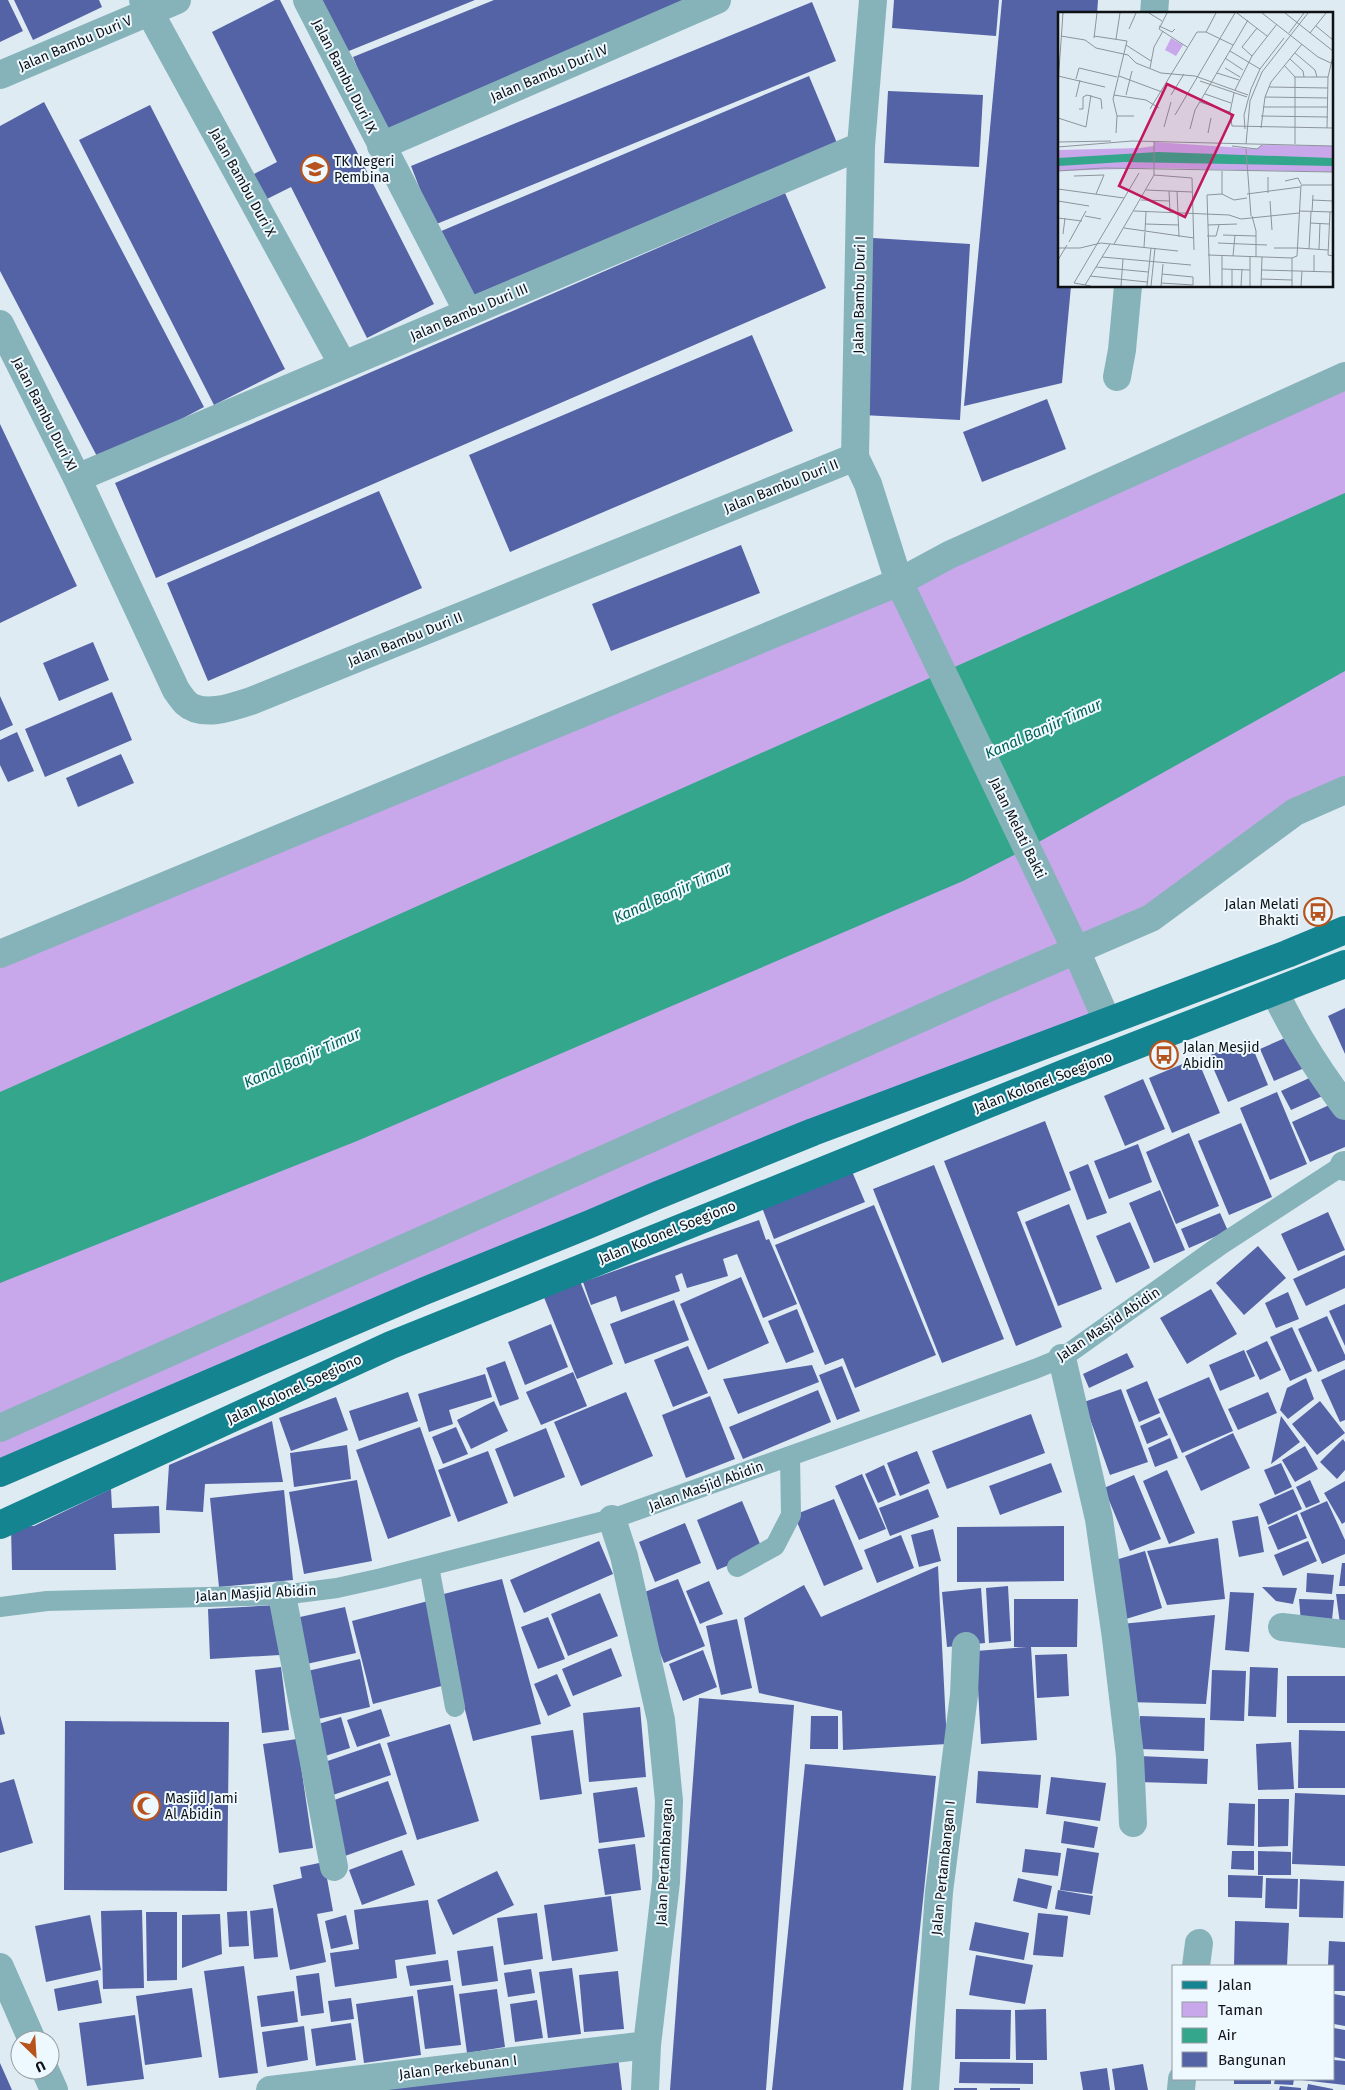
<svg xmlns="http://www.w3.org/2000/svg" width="1345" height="2090" font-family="'Fira Sans',sans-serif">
<rect width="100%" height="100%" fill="#dfebf3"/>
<path fill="#c8a7eb" d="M1345,378v412l-269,160 31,71 -1107,452v-519z"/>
<path fill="#33a68b" d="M1345,493v178l-317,177 -65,33 -606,260 -357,142v-191z"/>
<path fill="#5462a6" d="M0,0h8l15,31 -23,11z
M14,0h85l3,7 -69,33z
M275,0h5l154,304 -67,34 -76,-151 -28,14 -13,-25 27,-14 -65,-130z
M317,0h158l-136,55z
M494,0h215l-325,133 -31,-76z
M894,0h105l-3,36 -104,-8z
M1002,0h96l-1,14h-38v272h12l-9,97 -98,23z
M812,2l24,59 -402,164 -23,-59z
M809,76l28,67 -370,155 -28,-66z
M888,91l95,4 -4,72 -95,-4z
M44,102l160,305 -104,55 -100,-191v-145z
M150,105l135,264 -71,36 -135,-265z
M785,193l41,95 -670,290 -41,-95z
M873,238l97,6 -10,176 -98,-5z
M752,335l41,96 -283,121 -41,-97z
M1047,399l19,50 -84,33 -19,-50z
M0,424l77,162 -77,37z
M379,491l43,97 -214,93 -41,-98z
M741,545l19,48 -149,58 -19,-47z
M93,642l16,38 -50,21 -16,-38z
M112,692l20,48 -87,37 -20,-48z
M0,696l13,29 -13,6z
M17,732l17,39 -26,11 -8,-17v-25z
M121,754l13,29 -56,24 -12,-29z
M1345,1008v46l-17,-38z
M1294,1034l15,32 -35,15 -14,-32z
M1249,1039l19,46 -40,17 -20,-46z
M1197,1058l23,55 -48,20 -23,-55z
M1318,1074l9,20 -36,16 -10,-19z
M1143,1079l22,50 -40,17 -21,-50z
M1277,1092l30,72 -37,16 -30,-72z
M1338,1101l7,15v31l-35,15 -18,-40z
M1045,1121l26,69 -54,22 45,115 -46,19 -72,-185z
M1241,1123l31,74 -43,18 -31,-74z
M1189,1133l30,73 -43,18 -30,-72z
M1138,1144l14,38 -43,17 -15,-38z
M1088,1164l19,49 -20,7 -18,-48z
M934,1165l70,174 -62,24 -69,-174z
M851,1169l14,33 -91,37 -13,-34z
M1160,1190l25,60 -31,13 -25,-60z
M1069,1204l33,85 -44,17 -33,-84z
M874,1205l62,150 -81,33 -12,-30 -18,7 -50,-120z
M1328,1212l17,38 -47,21 -17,-37z
M1220,1213l8,18 -39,17 -8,-19z
M759,1220l7,20 3,-1 28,65 -34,14 -26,-64 -14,5 5,17 -41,12 -5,-15 -7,3 5,15 -59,21 -5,-16 -25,9 -8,-23z
M1130,1222l20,46 -34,15 -20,-47z
M1258,1246l28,32 -42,37 -28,-32z
M1345,1255v33l-39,18 -13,-27z
M741,1277l28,66 -61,27 -28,-66z
M580,1281l33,83 -36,15 -34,-84z
M1211,1289l26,45 -50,30 -27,-46z
M1288,1292l11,27 -23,9 -11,-25z
M674,1300l15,40 -64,24 -15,-40z
M1345,1304v42l-16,-35z
M797,1309l17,43 -28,11 -18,-42z
M1327,1316l18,39v5l-27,12 -20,-43z
M551,1324l17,43 -43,18 -17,-43z
M1292,1327l20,44 -22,10 -20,-44z
M1267,1341l14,29 -21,10 -14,-29z
M688,1346l20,47 -35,14 -19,-47z
M1244,1350l11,26 -35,15 -11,-26z
M1127,1353l7,14 -45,21 -6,-14z
M505,1361l14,38 -19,7 -14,-38z
M812,1365l7,17 -81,32 -15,-35z
M842,1366l18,45 -23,9 -18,-45z
M1345,1369v51l-5,2 -19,-42z
M573,1372l14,34 -46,19 -15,-33z
M485,1374l7,23 -43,13 4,14 -24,8 -11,-38z
M1209,1377l24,54 -51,22 -24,-54z
M1306,1378l8,21 -26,20 -8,-9 7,-22z
M1147,1381l13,32 -21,9 -13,-32z
M1121,1389l27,73 -38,13 -26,-73z
M818,1390l13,32 -88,37 -14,-32z
M408,1392l10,29 -59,20 -10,-30z
M626,1392l27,64 -72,30 -27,-64z
M1268,1392l9,21 -39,17 -10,-21z
M710,1396l25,63 -49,19 -24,-63z
M336,1397l12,33 -57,21 -12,-33z
M494,1401l14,30 -37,18 -14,-29z
M1320,1401l25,32 -28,22 -25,-31z
M1031,1414l14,39 -98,36 -15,-38z
M1281,1416l19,26 -29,22z
M1160,1417l8,18 -21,9 -7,-18z
M272,1421l11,61 -78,2 -2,28 -37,-2 3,-45z
M420,1427l31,89 -63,23 -32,-89z
M456,1427l12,27 -25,10 -11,-27z
M546,1428l19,49 -51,20 -19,-48z
M1233,1433l17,35 -49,23 -16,-35z
M1170,1438l8,20 -23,9 -7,-19z
M1343,1439l2,3v28l-8,9 -17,-17z
M347,1445l4,34 -57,8 -4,-34z
M1305,1446l13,23 -23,13 -13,-22z
M488,1451l20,52 -50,19 -20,-52z
M917,1451l13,32 -30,13 -13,-33z
M1051,1463l11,29 -62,23 -11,-29z
M1281,1463l11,24 -17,8 -11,-25z
M884,1465l12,30 -18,8 -13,-29z
M1167,1470l28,63 -26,11 -26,-63z
M862,1474l24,55 -27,11 -24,-54z
M1134,1475l27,64 -31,12 -26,-63z
M357,1480l15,81 -68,13 -15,-82z
M1310,1480l10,22 -14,6 -10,-21z
M1345,1481v41l-3,2 -18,-31z
M111,1489l1,19 47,-2 1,27 -46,1 2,36h-104l-1,-43 23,-1z
M928,1489l11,28 -49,19 -11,-28z
M1293,1489l9,20 -34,16 -9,-21z
M284,1490l9,90 -74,7 -9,-89z
M834,1499l29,70 -39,17 -30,-71z
M742,1501l21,50 -46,19 -20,-50z
M1327,1501l18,39v14l-23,10 -22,-51z
M1297,1514l10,24 -29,12 -10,-23z
M1258,1516l6,36 -25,5 -7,-36z
M685,1523l16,40 -46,19 -16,-40z
M1064,1526v55l-107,1v-55z
M933,1529l8,32 -22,6 -8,-32z
M901,1535l13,33 -37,15 -13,-33z
M1218,1538l7,61 -58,6 -20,-54z
M599,1541l14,33 -89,39 -14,-33z
M1308,1541l9,20 -34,15 -9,-21z
M1145,1551l17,57 -36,11 -17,-57z
M1342,1563h3v23h-6z
M938,1566l9,178 -104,6 -1,-39 -83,-18 -15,-75 60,-33 17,32z
M1307,1573l27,2 -2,19 -26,-2z
M502,1579l39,145 -68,17 -37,-145z
M678,1579l27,67 -41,17 -27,-68z
M709,1581l14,33 -23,10 -14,-33z
M1008,1586l3,55 -22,2 -3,-55z
M1262,1587l35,1 -4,16 -17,-3z
M981,1588l4,55 -38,4 -5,-55z
M1230,1592l24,1 -5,59 -24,-2z
M600,1593l18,43 -50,20 -17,-42z
M1336,1594h9v30h-5z
M1014,1599h64l-1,48h-46l6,93 -56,4 -5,-93 51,-4h-13z
M1299,1599l35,1 -2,20 -31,2z
M428,1601l21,83 -76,20 -21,-83z
M277,1605l3,50 -70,4 -2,-50z
M345,1607l11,46 -54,12 -11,-46z
M1215,1615l-9,89 -80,-2 -5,-78z
M548,1617l17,42 -27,10 -17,-42z
M737,1619l15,69 -31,7 -15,-69z
M611,1648l11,28 -49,20 -11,-27z
M703,1650l14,37 -34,14 -14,-37z
M1067,1654l2,42 -32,2 -2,-43z
M360,1659l10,48 -56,13 -11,-48z
M281,1667l8,63 -27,3 -7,-63z
M1250,1667l28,1 -2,49 -28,-1z
M1212,1670l34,1 -2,50 -34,-1z
M557,1674l14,32 -23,10 -14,-32z
M1287,1676h58v47h-58z
M699,1698l95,7 -28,385h-96z
M640,1707l6,70 -57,5 -6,-69z
M381,1709l9,27 -33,11 -10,-27z
M0,1715l5,19 -5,1z
M811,1716h27v33h-28z
M1140,1716l65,2 -1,33 -65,-2z
M341,1717l9,31 -28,9 -10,-31z
M65,1721l164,1 -2,169 -163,-1z
M450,1724l29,97 -62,19 -30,-97z
M573,1730l9,64 -42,6 -9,-64z
M1299,1730l46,1v57h-47z
M297,1739l16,109 -34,5 -16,-109z
M1291,1742l3,47 -36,1 -2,-46z
M380,1743l11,32 -61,21 -11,-32z
M1139,1756l69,3 -1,25 -69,-2z
M805,1764l131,12 -33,314h-131z
M978,1771l63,4 -3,33 -62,-5z
M1051,1777l55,6 -6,38 -54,-7z
M14,1779l19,64 -33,10v-70z
M388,1781l19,53 -65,23 -19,-53z
M637,1787l8,50 -46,6 -6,-50z
M1295,1793l50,2v71l-53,-2z
M1258,1799h31l-1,47 -30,1z
M1229,1803l26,1 -1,42 -27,-1z
M1064,1821l34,6 -4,21 -33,-5z
M635,1844l6,46 -36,5 -7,-46z
M1067,1848l32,5 -7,41 -32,-4z
M1025,1849l36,4 -3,23 -36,-4z
M402,1850l13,35 -53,20 -13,-35z
M1232,1851h22v19l-23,-1z
M1258,1851l33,1v23h-33z
M324,1862l9,49 -16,3 9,48 -36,8 -17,-85 29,-7 -2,-11z
M497,1871l17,34 -61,30 -16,-35z
M1228,1875l35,1 -1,22 -34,-1z
M1018,1878l34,8 -5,23 -34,-8z
M1266,1878l32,1 -1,30 -32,-1z
M1300,1879l44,2 -1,37 -44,-1z
M1058,1890l35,6 -3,19 -35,-6z
M611,1896l7,55 -66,10 -8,-56z
M428,1900l8,54 -41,6 2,18 -62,9 -5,-34 29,-4 -5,-39z
M273,1908l5,49 -24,2 -4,-48z
M142,1910l2,78 -41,1 -2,-78z
M247,1911l2,35 -20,1 -2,-35z
M146,1912h31v68l-30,1z
M537,1913l6,46 -39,6 -7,-47z
M1038,1913l30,3 -5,41 -30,-2z
M220,1914l2,40 -40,14v-53z
M90,1915l11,55 -55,12 -11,-56z
M346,1915l7,29 -22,5 -6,-28z
M1235,1921l54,2 -2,43h-53z
M975,1922l54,11 -5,27 -55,-10z
M1329,1941l16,1v49h-11v-25h-6z
M493,1946l5,35 -36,5 -5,-35z
M976,1955l57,10 -8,39 -56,-9z
M448,1960l3,21 -41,5 -4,-20z
M244,1966l14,107 -39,5 -15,-107z
M572,1968l9,66 -33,4 -9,-66z
M531,1969l4,24 -27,4 -4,-24z
M618,1971l6,58 -40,3 -5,-57z
M319,1973l5,40 -23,3 -5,-40z
M98,1980l4,23 -44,8 -4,-22z
M453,1985l8,60 -36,4 -8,-59z
M192,1988l10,69 -57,8 -9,-69z
M497,1989l8,58 -38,6 -8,-59z
M294,1991l4,31 -37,5 -4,-31z
M1334,1994l11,2v30l-11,-2z
M413,1996l8,59 -57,8 -8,-59z
M351,1998l3,21 -23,3 -3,-21z
M537,2000l6,38 -28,4 -5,-38z
M956,2009l55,1 -1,49h-55z
M1046,2009l1,51h-31l-1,-50z
M135,2015l9,64 -57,7 -8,-63z
M351,2023l5,37 -40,6 -5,-37z
M304,2026l4,34 -41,7 -5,-35z
M1334,2028l11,2v29l-11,-2z
M618,2057l4,33h-267z
M1334,2060l11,1v24l-43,-5 32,-1z
M960,2062l73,1v21l-74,-1z
M0,2063l12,27h-12z
M1143,2064l5,26h-33l-3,-21z
M1107,2068l3,22h-27l-3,-18z
M1234,2079h37v5h-37z
M1275,2079h19l-1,6 -19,-1z
M1308,2084l25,5v1h-26z
M1280,2086l21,2v2h-22z
M954,2088h23v2h-23z
M990,2088h30v2h-30z"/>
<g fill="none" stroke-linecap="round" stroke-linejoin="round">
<path stroke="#86b3ba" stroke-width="20" d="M429,1566l26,141
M737,1567l38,-21 16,-31 -1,-59
M0,1607l47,-6 235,-6 55,-7 45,-10 230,-59 423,-150 27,-11 160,-114 123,-80"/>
<path stroke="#86b3ba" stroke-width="28" d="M0,1428l993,-442 158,-68 144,-106 50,-22"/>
<path stroke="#86b3ba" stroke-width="28" d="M143,0l200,365
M307,0l161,312
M873,0l-12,146 -6,311 13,27 31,98 50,-27 396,-179
M1154,14l1,-14
M0,75l177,-75
M381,146l336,-146
M0,324l77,154 99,212c3,4 6,9 10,13 16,15 47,4 65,-2l604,-244
M1117,377l5,-27 6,-64
M77,478l784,-332
M1275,992c19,41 43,78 70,114
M1344,1165l1,2
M1062,1358l37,161 17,119 14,118 3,67
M612,1519l12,37 37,164 8,81 -3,81 -19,163 -2,45
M282,1595l52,272
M1282,1627l63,7
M1196,1966l3,-23
M0,1967l32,73
M45,2070l9,20
M270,2090l377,-45
M925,2090l14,-198 25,-197 2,-49
M1181,2090l1,-11"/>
<path stroke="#86b3ba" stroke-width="28" d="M0,954l899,-372 177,368 31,71"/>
<path stroke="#158491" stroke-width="28" d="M0,1473l422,-181 168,-68 68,-29 155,-63 474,-178 58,-24
M0,1525l391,-180 674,-272 280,-109"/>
</g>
<defs>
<symbol id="school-ring" viewBox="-11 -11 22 22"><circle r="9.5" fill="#eef8ff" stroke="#b7531d" stroke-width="1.5"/><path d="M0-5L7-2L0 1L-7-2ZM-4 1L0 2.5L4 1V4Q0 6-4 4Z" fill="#b7531d"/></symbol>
<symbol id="bus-ring" viewBox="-11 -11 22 22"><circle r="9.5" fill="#eef8ff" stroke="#b7531d" stroke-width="1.5"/><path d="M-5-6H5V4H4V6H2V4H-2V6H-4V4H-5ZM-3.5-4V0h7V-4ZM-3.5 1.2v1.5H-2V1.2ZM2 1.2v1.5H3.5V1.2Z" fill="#b7531d"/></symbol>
<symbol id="mosque-ring" viewBox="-11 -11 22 22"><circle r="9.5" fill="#eef8ff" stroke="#b7531d" stroke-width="1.5"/><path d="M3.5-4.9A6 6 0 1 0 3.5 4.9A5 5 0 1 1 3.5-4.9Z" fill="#b7531d"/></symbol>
</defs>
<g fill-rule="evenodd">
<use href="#school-ring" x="299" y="153" width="32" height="32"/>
<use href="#bus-ring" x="1302" y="896" width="32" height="32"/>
<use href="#bus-ring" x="1148" y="1039" width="32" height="32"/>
<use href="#mosque-ring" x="130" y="1790" width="32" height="32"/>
</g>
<g text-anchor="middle" stroke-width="4" stroke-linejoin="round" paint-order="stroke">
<g font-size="14" fill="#0f1215" stroke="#eef8ff">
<text transform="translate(75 43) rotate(-23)" y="5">Jalan Bambu Duri V</text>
<text transform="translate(549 73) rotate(-23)" y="5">Jalan Bambu Duri IV</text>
<text transform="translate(345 76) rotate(63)" y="5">Jalan Bambu Duri IX</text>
<text transform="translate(243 182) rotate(61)" y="5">Jalan Bambu Duri X</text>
<text transform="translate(859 295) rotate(-89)" y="5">Jalan Bambu Duri I</text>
<text transform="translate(469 312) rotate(-23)" y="5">Jalan Bambu Duri III</text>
<text transform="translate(45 414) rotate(63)" y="5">Jalan Bambu Duri XI</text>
<text transform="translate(781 486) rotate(-22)" y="5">Jalan Bambu Duri II</text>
<text transform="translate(405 639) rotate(-22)" y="5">Jalan Bambu Duri II</text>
<text transform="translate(1018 828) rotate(64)" y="5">Jalan Melati Bakti</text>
<text transform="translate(1043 1082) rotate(-21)" y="5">Jalan Kolonel Soegiono</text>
<text transform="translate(667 1232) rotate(-22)" y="5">Jalan Kolonel Soegiono</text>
<text transform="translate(1108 1324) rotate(-34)" y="5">Jalan Masjid Abidin</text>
<text transform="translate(294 1389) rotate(-25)" y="5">Jalan Kolonel Soegiono</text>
<text transform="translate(706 1486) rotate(-20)" y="5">Jalan Masjid Abidin</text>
<text transform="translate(256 1593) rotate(-3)" y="5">Jalan Masjid Abidin</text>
<text transform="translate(664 1862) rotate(-87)" y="5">Jalan Pertambangan</text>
<text transform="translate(943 1868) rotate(-84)" y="5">Jalan Pertambangan I</text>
<text transform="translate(458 2067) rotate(-7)" y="5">Jalan Perkebunan I</text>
</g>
<g font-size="14" fill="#0f1215" stroke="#eef8ff" text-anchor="start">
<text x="334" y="166">TK Negeri<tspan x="334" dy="16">Pembina</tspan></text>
<text x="1299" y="909" text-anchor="end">Jalan Melati<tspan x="1299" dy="16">Bhakti</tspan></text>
<text x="1183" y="1052">Jalan Mesjid<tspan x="1183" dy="16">Abidin</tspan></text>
<text x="165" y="1803">Masjid Jami<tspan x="165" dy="16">Al Abidin</tspan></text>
</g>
<g font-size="15" font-style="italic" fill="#026150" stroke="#eef8ff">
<text transform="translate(1043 729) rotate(-24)" y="5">Kanal Banjir Timur</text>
<text transform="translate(672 893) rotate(-24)" y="5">Kanal Banjir Timur</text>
<text transform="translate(302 1058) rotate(-24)" y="5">Kanal Banjir Timur</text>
</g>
</g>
<g transform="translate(1058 12)">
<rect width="275" height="275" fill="#dfebf3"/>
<path d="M113,26l12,7 -7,11 -11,-6zM96,130l103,7 5,-4 71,1v26l-179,-4 -96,3v-21l82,-2 14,-2z" fill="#c8a7eb"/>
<path d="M100,140l175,6v8l-209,-4 -66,4v-8z" fill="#33a68b"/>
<path fill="none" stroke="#8c949a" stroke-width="1" d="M91,1l13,8M109,1l-8,16 28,18M179,1l30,23M204,1l56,44 15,7M227,1l48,38M101,14l13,6 3,-3M258,14l17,14M71,17l7,-16M148,20l10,-19M231,21l15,-20M252,21l16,-20M3,24l24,4 11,8 32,7 8,8 25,10 34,3 53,19M36,24l33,5 -14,58 4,17 -1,17M36,26l3,-25M58,27l4,-26M68,33l25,16M172,39l30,18M237,41l20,17 2,7M194,44l-10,-9 15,-19M167,46l18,12M232,47l13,12 1,6M226,53l11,12v67M92,56l4,-21 9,-16M167,56l15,9M159,61l22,7M0,64l47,11M61,64l43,16M237,65h33M18,67l3,-11 38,9M142,69l47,16M0,72l5,-71M211,75l59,1M177,78l17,-34 25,-32M176,81l-4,19 2,14 101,2M147,82l26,9M56,83l32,5 13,8M68,83l6,-24M113,83l13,-21M18,85l4,-17M207,85l63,1M142,90l30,10M205,95h65M21,97h4v-12l4,-2 14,4 1,10M92,97l47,-77h9l27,13M117,103l60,-102M59,104h17M203,104l67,1M0,106l28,9 5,-32M106,115l7,-25M203,116l4,-31 6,-15 31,-38M269,116l1,-51 5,-21M132,117l5,-19 53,-90M187,117l-1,-14 7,-26 9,-20 24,-31M150,121l3,-15M0,130l53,-1M188,132l4,-43 12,-29 46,-59M174,134l25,3 5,-4M0,135l74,-6 201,5M188,137l5,67M0,159l46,-3 229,4M96,163l38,3 2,72M16,164l30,-1 -8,19M210,165v16M227,169l13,-3 3,6M0,177l66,9M88,178l46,2M111,179l1,22M119,179l2,46M164,182l12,6 13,-2M164,182v-23M189,182l53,-7M83,188l29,1M254,188l21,1M0,189l31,5M212,189l2,29M76,199l95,4 12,4 58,-6M241,199l34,1M254,200l1,-17M272,200l-2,43 5,1M27,204l16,3M194,204l4,15v26M0,206l24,3M252,211l19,1M87,212l34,1M150,213l29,-1M66,216l70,10M87,219l1,-19M5,222l2,-16M165,223l33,1M149,224h9l3,-11M11,230l17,-31M160,231l49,2M56,232l40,-69v-33M86,235l1,-15M0,236h22l21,-5 77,8M216,236h24M240,236l30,2M251,237l2,-37M261,237l1,-26M150,243l84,3M256,243v16M175,244l2,-21M44,245l89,8M234,246l5,-2 4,-71h32M0,248l9,-15M38,255l52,5M164,257l28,1M204,258l71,2M32,264l57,6M203,267l31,1M103,271l32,2v-8l-31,-3M27,273l25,-41M33,274l-17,-3 65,-110M63,274l2,-27M89,274l4,-38M93,274l4,-38M103,274l2,-22M152,274l-3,-91 15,-1M164,274v-31M174,274v-17M183,274l1,-17M192,274v-29M203,274l1,-29M234,274v-28M243,274l1,-15"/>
<path fill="#c2185b" fill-opacity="0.15" stroke="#c2185b" stroke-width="2.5" d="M109,72l66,31 -48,102 -66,-31z"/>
<rect width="275" height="275" fill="none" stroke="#0f1215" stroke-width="2.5"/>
</g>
<rect x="1172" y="1965" width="162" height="115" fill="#eef8ff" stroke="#959ca1"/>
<rect x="1182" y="1981" width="25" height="8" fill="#158491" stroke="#959ca1"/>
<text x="1218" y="1990" font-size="15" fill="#0f1215">Jalan</text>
<rect x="1182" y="2002" width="25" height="15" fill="#c8a7eb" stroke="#959ca1"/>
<text x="1218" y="2015" font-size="15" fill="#0f1215">Taman</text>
<rect x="1182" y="2028" width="25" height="15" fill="#33a68b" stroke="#959ca1"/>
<text x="1218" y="2040" font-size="15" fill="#0f1215">Air</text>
<rect x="1182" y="2052" width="25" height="15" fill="#5462a6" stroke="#959ca1"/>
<text x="1218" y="2065" font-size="15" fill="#0f1215">Bangunan</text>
<g transform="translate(35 2055) rotate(155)"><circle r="24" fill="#eef8ff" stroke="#959ca1"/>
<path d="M0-4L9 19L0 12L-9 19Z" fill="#b7531d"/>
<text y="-8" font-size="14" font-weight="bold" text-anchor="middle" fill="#0f1215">U</text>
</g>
</svg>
